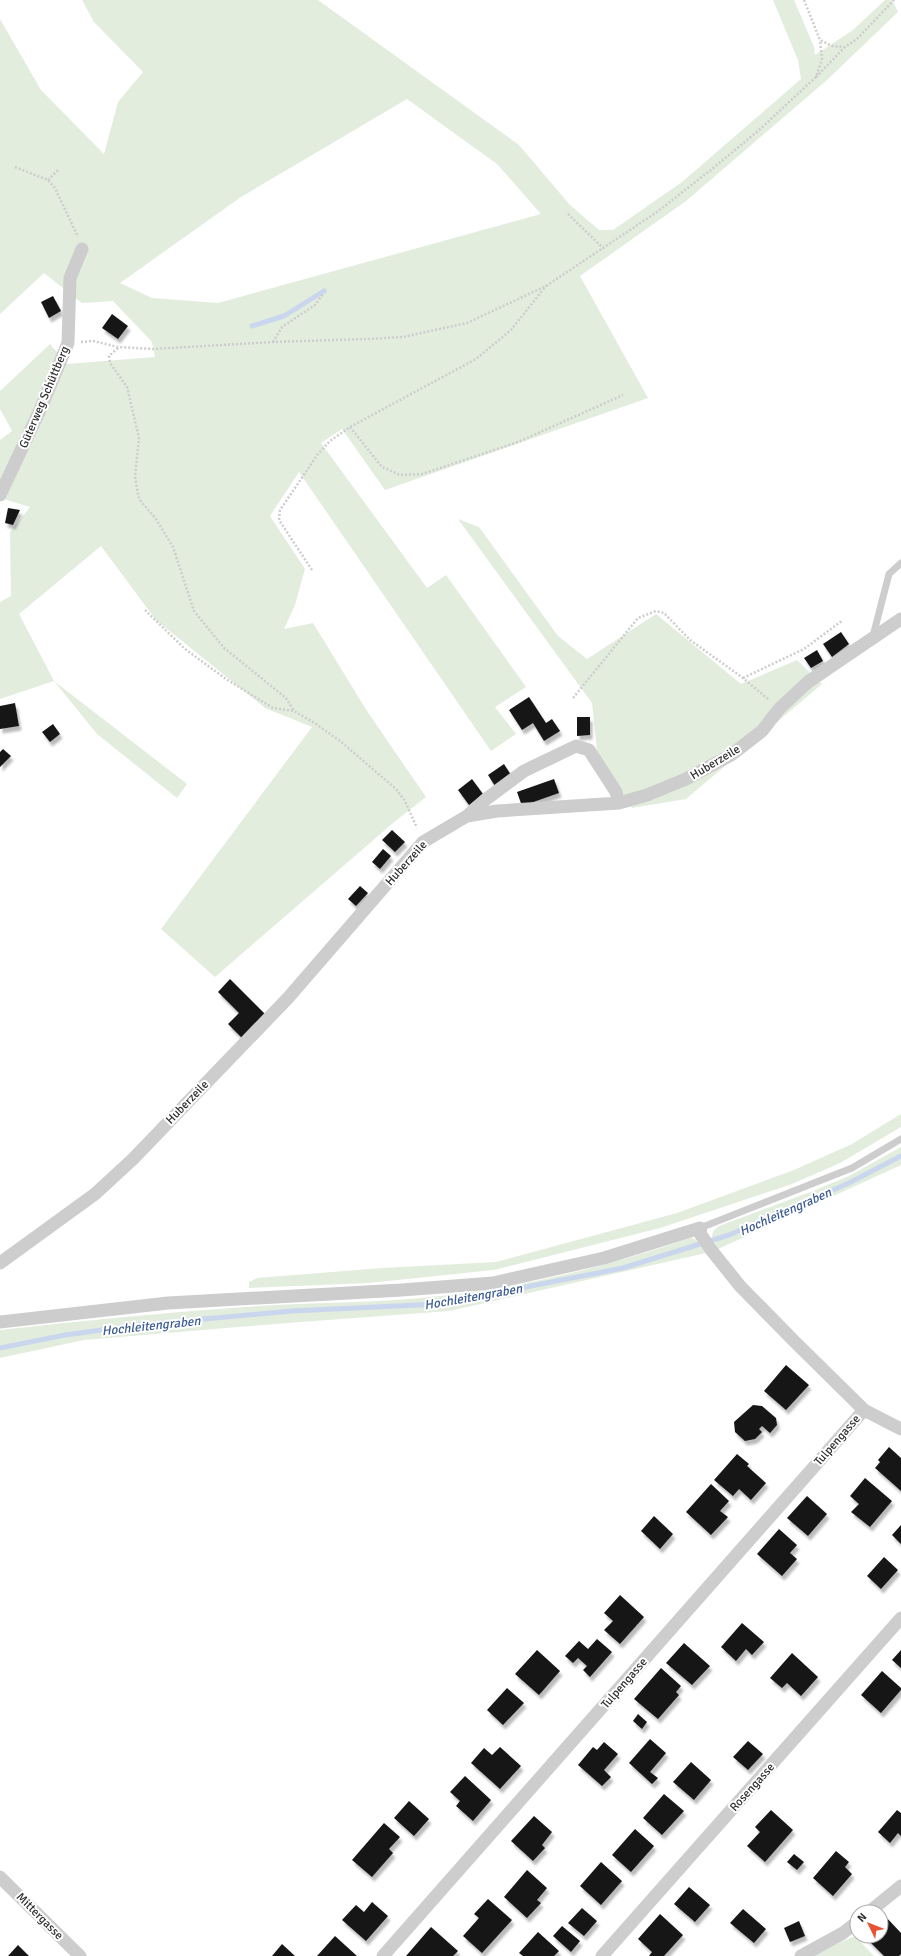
<svg xmlns="http://www.w3.org/2000/svg" width="901" height="1956" font-family="Signika,sans-serif">
<defs>
<filter id="shadow"><feDropShadow dx="2.5" dy="4.5" stdDeviation="1" flood-color="#0004"/></filter>
</defs>
<rect width="100%" height="100%" fill="#fff"/>
<path fill="#e2edde" fill-rule="evenodd" d="M82,0h236l201,145 51,60 29,25h14l69,-48 119,-103 -3,-19 -25,-60h21l20,47 1,8 38,-25 32,-30h7l6,12 -71,68 -141,121 -106,75 68,122 -263,92 -43,-61 -21,14 106,145 19,-13 80,112 -31,20 21,27 -25,17 -192,-279 -29,44 35,53 -10,36 -11,24 29,-6 54,88 59,86 -33,26 -178,154 -54,-48 151,-202 -47,-19 -109,-88 -55,-74 -82,68 35,67 133,103 -10,14 -80,-64 -43,-53 -54,18v-97l11,-6 -1,-64 20,-25 -30,-9v-58l12,-9 -12,-22v-18l50,-47 17,20 88,-7 -3,-15 -39,-41 -31,2 -38,-30 -44,41v-295l41,71 63,64 14,-52 25,-30 -49,-50zM407,99l90,65 44,50 -323,89 -66,-5 -32,-15 121,-86z
M458,519l21,8 79,109 29,23 69,-45 85,70 56,-24 25,24 -136,115 -54,9 -35,-57 -5,-48z
M901,1114v13l-61,36 -48,21 -132,44 -166,42 -126,13 -119,5v-6l8,-4 125,-10 114,-6 181,-49 117,-43 58,-26z
M901,1147v18l-183,84 -6,-12 1,-6 6,-5 94,-35 36,-15z
M690,1238l5,1 11,14 -257,58 -175,13 -190,16 -84,18v-28c86,-10 172,-18 259,-24 60,-4 122,-3 182,-10 84,-9 169,-30 249,-58z
M855,1936l19,20h-65z"/>
<g fill="none" stroke-linecap="round" stroke-linejoin="round">
<path stroke="#cad6ed" stroke-width="5" d="M252,326l32,-10 40,-25
M0,1348l65,-13 73,-10 154,-14 147,-7 184,-36 106,-33 120,-52 52,-27"/>
</g>
<path fill="#171717" filter="url(#shadow)" d="M53,296l8,15 -12,7 -8,-16z
M112,314l16,12 -10,13 -16,-11z
M8,508l12,2 -7,15 -8,-2z
M841,632l8,12 -17,13 -9,-13z
M817,650l6,11 -12,7 -7,-10z
M529,697l17,26 6,-4 8,12 -16,10 -11,-18 -11,7 -13,-20z
M15,703l4,23 -19,3v-23z
M577,717h13v18l-13,1z
M53,724l7,10 -10,8 -8,-10z
M3,749l8,7 -11,11v-15z
M504,764l7,11 -16,11 -7,-11z
M472,779l11,15 -14,11 -11,-15z
M554,779l5,14 -37,13 -5,-14z
M392,830l13,12 -10,10 -13,-12z
M383,849l8,7 -11,13 -8,-7z
M360,886l8,7 -12,13 -8,-7z
M230,979l35,35 -23,24 -14,-14 11,-11 -21,-21z
M786,1365l23,20 -23,25 -22,-19z
M753,1405l9,1 14,12 1,7 -7,8 -8,-7 -3,3 3,3 -7,7 -10,2 -10,-9 -1,-10z
M889,1447l12,11v33l-26,-23 5,-6 -2,-2z
M737,1454l12,10 -2,2 19,17 -15,17 -12,-11 -6,7 -19,-16z
M865,1478l27,23 -22,26 -19,-15 8,-8 -9,-8z
M711,1484l18,17 -9,10 8,6 -17,18 -25,-23z
M807,1496l20,18 -19,22 -21,-18z
M654,1516l19,18 -13,15 -19,-18z
M901,1525v19l-9,-9z
M779,1529l18,16 -7,8 7,6 -15,17 -25,-22z
M884,1557l14,13 -17,19 -14,-13z
M620,1595l24,22 -24,27 -16,-14 9,-9 -9,-8z
M742,1623l22,19 -12,13 -6,-6 -10,12 -15,-14z
M597,1639l15,13 -22,25 -7,-7 4,-4 -9,-8 -5,5 -8,-7 14,-15 9,8z
M684,1643l26,23 -18,19 -26,-22z
M537,1650l23,21 -21,24 -24,-21z
M901,1650v18l-9,-8z
M792,1653l26,24 -17,19 -14,-13 -5,5 -12,-10z
M661,1668l20,18 -5,6 3,3 -21,24 -24,-20z
M882,1671l19,17v2l-20,23 -20,-18z
M507,1688l17,15 -21,22 -16,-15z
M638,1714l9,8 -5,7 -9,-8z
M650,1739l16,14 -16,19 8,6 -6,6 -23,-21z
M748,1741l15,13 -15,16 -15,-13z
M604,1742l14,12 -14,16 7,7 -9,9 -24,-21 15,-18 4,3z
M500,1747l21,19 -21,23 -29,-26 13,-15 8,7z
M691,1762l20,18 -17,20 -21,-18z
M465,1776l26,24 -18,21 -17,-15 4,-5 -10,-9z
M664,1794l20,17 -22,24 -19,-17z
M409,1801l20,18 -15,17 -20,-18z
M771,1810l22,20 -28,32 -18,-16 13,-14 -5,-5z
M897,1810l4,3v23l-3,-3 -8,10 -12,-11z
M534,1816l18,16 -10,13 3,3 -12,13 -22,-20z
M384,1823l16,14 -11,12 4,4 -21,24 -20,-17z
M635,1829l19,17 -23,26 -19,-17z
M836,1851l13,11 -4,5 7,7 -19,22 -20,-18z
M794,1854l10,8 -7,8 -10,-8z
M601,1862l21,19 -21,24 -21,-19z
M527,1870l20,18 -10,12 4,3 -14,15 -23,-21z
M689,1887l21,18 -15,17 -21,-18z
M488,1899l24,21 -30,33 -19,-17 16,-18 -5,-4z
M372,1902l16,14 -22,25 -24,-21 14,-15 8,7z
M582,1908l15,13 -13,15 -16,-13z
M743,1909l23,20 -12,14 -24,-20z
M660,1914l23,21 -19,21h-15l3,-4 -14,-13z
M884,1915l17,18v21l-2,2h-15l-20,-20h17v-18z
M799,1921l6,15 -15,6 -6,-14z
M562,1926l18,15 -9,11 -18,-16z
M431,1927l27,24 -5,5h-47z
M538,1932l21,19 -5,5h-31l-4,-3z
M335,1936l22,20h-40z
M282,1944l13,12h-23z
M18,1945l11,11h-21z"/>
<g fill="none" stroke-linecap="round" stroke-linejoin="round">
<path stroke="#cdcdcd" stroke-width="2.5" stroke-dasharray="2 2" stroke-linecap="butt" d="M804,0l16,40 12,6 13,1 12,-8 37,-39
M816,77l29,-30
M15,167l33,13 7,8 23,49
M48,180l10,-10
M568,214l35,34
M81,342l12,-1 25,6 35,2 120,-7 94,-3 36,-2 64,-14 79,-37 111,-74 55,-43 46,-38 58,-54 6,-18 -2,-19
M273,342l9,-15 33,-22 8,-11
M118,348l-9,8 1,7 17,24 12,51 -4,39 4,22 17,20 17,28 21,64 30,37 62,50 8,13
M350,427l32,40 18,8 22,-1 96,-32 105,-47
M312,570l-33,-50 1,-10 38,-56 12,-13 20,-14 126,-68 35,-29 35,-44
M145,610l40,39 41,30 47,29 21,3 22,13 24,17 56,48 9,12 12,27
M743,678l61,-29 39,-29
M573,698l65,-80 18,-7 8,2 26,27 53,38 25,21"/>
<path stroke="#cdcdcd" stroke-width="7" d="M873,636l16,-62 12,-11
M700,1228l152,-60 49,-29"/>
<path stroke="#cdcdcd" stroke-width="13" d="M0,495l40,-85 28,-67 2,-65 12,-29
M467,816l18,-16 39,-29 52,-25 13,4 27,42 3,11
M0,1263l95,-69 38,-35 155,-161 135,-156 44,-26 30,-5 122,-8 28,-8 39,-16 45,-24 31,-24 17,-22 29,-27 93,-63
M0,1322l168,-19 234,-13 91,-7 111,-25 96,-30 1,7 11,16 28,35 55,56 69,68 37,19
M0,1877l80,79
M869,1912l32,-26
M383,1956l481,-546
M602,1956l299,-338
M801,1956l42,-23 14,-11"/>
</g>
<g text-anchor="middle" stroke-width="4" stroke-linejoin="round" paint-order="stroke">
<g font-size="12" fill="#303030" stroke="#fff">
<text transform="translate(44 397) rotate(-67)" y="4">Güterweg Schüttberg</text>
<text transform="translate(715 762) rotate(-31)" y="4">Huberzeile</text>
<text transform="translate(406 863) rotate(-48)" y="4">Huberzeile</text>
<text transform="translate(187 1102) rotate(-46)" y="4">Huberzeile</text>
<text transform="translate(837 1440) rotate(-49)" y="4">Tulpengasse</text>
<text transform="translate(624 1683) rotate(-49)" y="4">Tulpengasse</text>
<text transform="translate(752 1787) rotate(-48)" y="4">Rosengasse</text>
<text transform="translate(40 1916) rotate(45)" y="4">Mittergasse</text>
</g>
<g font-size="13" font-style="italic" fill="#3c5b93" stroke="#fff">
<text transform="translate(785 1211) rotate(-24)" y="5">Hochleitengraben</text>
<text transform="translate(473 1296) rotate(-10)" y="5">Hochleitengraben</text>
<text transform="translate(151 1325) rotate(-6)" y="5">Hochleitengraben</text>
</g>
</g>
<g transform="translate(869 1924) rotate(313)"><circle r="19" fill="#ffffff" stroke="#acacac"/>
<path d="M0-3L7 15L0 10L-7 15Z" fill="#e75332"/>
<text y="-6" font-size="11" font-weight="bold" text-anchor="middle" fill="#303030">N</text>
</g>
</svg>
